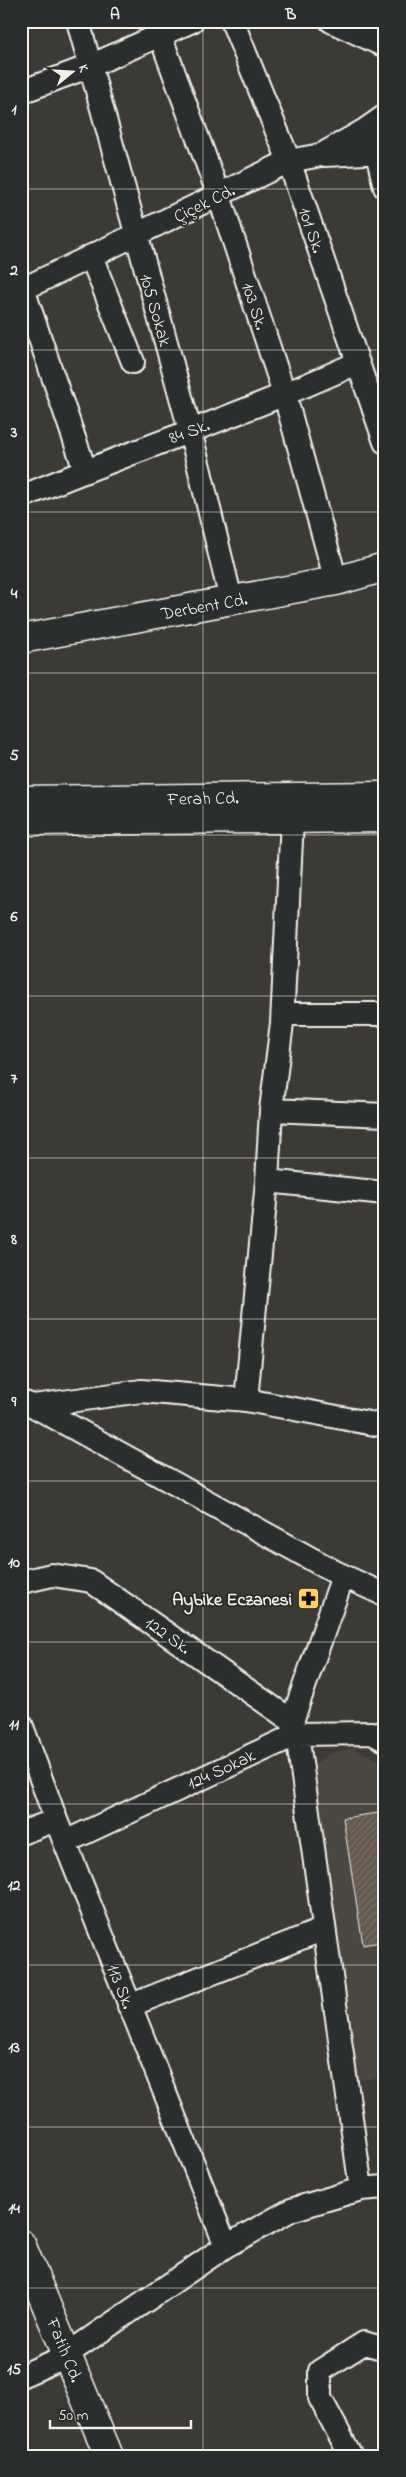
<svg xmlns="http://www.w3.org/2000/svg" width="406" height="2477" font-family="'Indie Flower',sans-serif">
<defs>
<pattern id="building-hatch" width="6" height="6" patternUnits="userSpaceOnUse" patternTransform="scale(1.25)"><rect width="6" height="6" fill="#63594b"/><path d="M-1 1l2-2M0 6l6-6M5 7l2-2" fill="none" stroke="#7a7165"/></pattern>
</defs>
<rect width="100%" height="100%" fill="#3b3a37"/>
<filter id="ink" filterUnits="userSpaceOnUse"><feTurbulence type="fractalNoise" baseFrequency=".02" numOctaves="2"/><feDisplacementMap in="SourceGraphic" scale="10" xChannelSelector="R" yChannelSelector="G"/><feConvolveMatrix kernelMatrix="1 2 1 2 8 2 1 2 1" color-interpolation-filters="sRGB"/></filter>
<g filter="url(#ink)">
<path fill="#4a4640" d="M353,1748l32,15v315l-35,2 -43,-309 21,-17z"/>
<path fill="url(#building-hatch)" stroke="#f4f1e8" d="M385,1812v129l-22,4 -20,-127z"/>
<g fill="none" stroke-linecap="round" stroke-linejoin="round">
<defs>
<path id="minor" d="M78,21l112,409 41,170
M232,21l57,140 96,281
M331,21l54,25
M160,35l59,161 66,200 51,185
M21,92l69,-26 102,-45
M370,140l7,13 8,34
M325,155l60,-3
M91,256l42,106
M23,289l62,181
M21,290l268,-129 32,-6 44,-25 20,-14
M21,497c111,-46 226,-84 336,-134
M283,1014h102
M271,1110l114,5
M267,1181l118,12
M246,1400l21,-219 4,-71 11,-87 10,-203
M21,1402l13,4 301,166 50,23
M34,1406l107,-15 105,9 139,26
M21,1582l31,-7 39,6 201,140 5,13 64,455
M292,1721l51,-145
M21,1724l35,96 170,426
M21,1833l35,-13
M65,1842l232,-108 75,-1 13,7
M129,2006l195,-77
M21,2376l39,-17 166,-113 65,-36 70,-21 24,-2
M351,2456l-31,-58v-27l44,-28 21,6"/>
<path id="tertiary" d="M21,639l315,-58 49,-14
M21,800l364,-4
M21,821l364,-3
M21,2244l88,212"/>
</defs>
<use href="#minor" stroke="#f4f1e8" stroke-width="26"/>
<use href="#tertiary" stroke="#f4f1e8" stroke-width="31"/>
<use href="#minor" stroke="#2a2d2e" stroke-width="22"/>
<use href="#tertiary" stroke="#2a2d2e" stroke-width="28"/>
</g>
</g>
<path fill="none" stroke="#f4f1e8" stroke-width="1" stroke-opacity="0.55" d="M203,21v2435M21,189h364M21,350h364M21,512h364M21,673h364M21,835h364M21,996h364M21,1158h364M21,1319h364M21,1481h364M21,1642h364M21,1804h364M21,1965h364M21,2127h364M21,2288h364"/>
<defs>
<symbol id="pharmacy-square" viewBox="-11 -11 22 22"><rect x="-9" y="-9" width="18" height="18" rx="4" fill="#ffd166" stroke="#2a2d2e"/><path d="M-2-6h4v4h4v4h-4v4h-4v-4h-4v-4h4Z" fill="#111"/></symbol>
</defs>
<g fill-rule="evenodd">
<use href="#pharmacy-square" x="296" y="1586" width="25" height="25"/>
</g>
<g text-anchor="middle" stroke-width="4" stroke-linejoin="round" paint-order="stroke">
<g font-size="18" fill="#f4f1e8" stroke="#2a2d2e">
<text transform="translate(204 203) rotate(-26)" y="6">Çiçek Cd.</text>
<text transform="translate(312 230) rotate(71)" y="6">101 Sk.</text>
<text transform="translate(255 306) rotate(72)" y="6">103 Sk.</text>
<text transform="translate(156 310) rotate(74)" y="6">105 Sokak</text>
<text transform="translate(189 431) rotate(-20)" y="6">84 Sk.</text>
<text transform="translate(204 606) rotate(-10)" y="6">Derbent Cd.</text>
<text transform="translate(203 798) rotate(-1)" y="6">Ferah Cd.</text>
<text transform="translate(168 1635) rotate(35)" y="6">122 Sk.</text>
<text transform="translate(221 1769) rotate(-25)" y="6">124 Sokak</text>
<text transform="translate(121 1986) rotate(68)" y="6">113 Sk.</text>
<text transform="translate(65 2350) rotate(68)" y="6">Fatih Cd.</text>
</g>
<g font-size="18" font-weight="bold" fill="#f4f1e8" stroke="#2a2d2e" text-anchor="end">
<text x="292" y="1605">Aybike Eczanesi</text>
</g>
</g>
<rect width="406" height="2477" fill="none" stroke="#2a2d2e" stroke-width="55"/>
<g transform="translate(72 72) rotate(72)" stroke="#2a2d2e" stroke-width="4" paint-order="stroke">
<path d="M0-4L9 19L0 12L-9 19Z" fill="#f4f1e8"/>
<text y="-8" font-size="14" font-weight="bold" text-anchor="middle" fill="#f4f1e8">K</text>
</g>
<path d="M50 2420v8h141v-8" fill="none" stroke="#f4f1e8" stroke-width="2.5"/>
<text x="58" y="2420" font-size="15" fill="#f4f1e8" stroke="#2a2d2e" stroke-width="4" paint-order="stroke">50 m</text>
<rect x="28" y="28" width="350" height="2422" fill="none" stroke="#f4f1e8" stroke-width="2"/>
<g font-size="16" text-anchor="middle" font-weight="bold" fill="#f4f1e8">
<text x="115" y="19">A</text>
<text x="291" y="19">B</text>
<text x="14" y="114">1</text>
<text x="14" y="275">2</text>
<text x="14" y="437">3</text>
<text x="14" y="598">4</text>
<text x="14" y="760">5</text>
<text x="14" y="921">6</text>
<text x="14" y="1083">7</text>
<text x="14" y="1244">8</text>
<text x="14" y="1406">9</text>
<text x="14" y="1567">10</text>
<text x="14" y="1729">11</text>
<text x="14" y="1890">12</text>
<text x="14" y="2052">13</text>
<text x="14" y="2213">14</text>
<text x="14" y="2374">15</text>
</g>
</svg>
